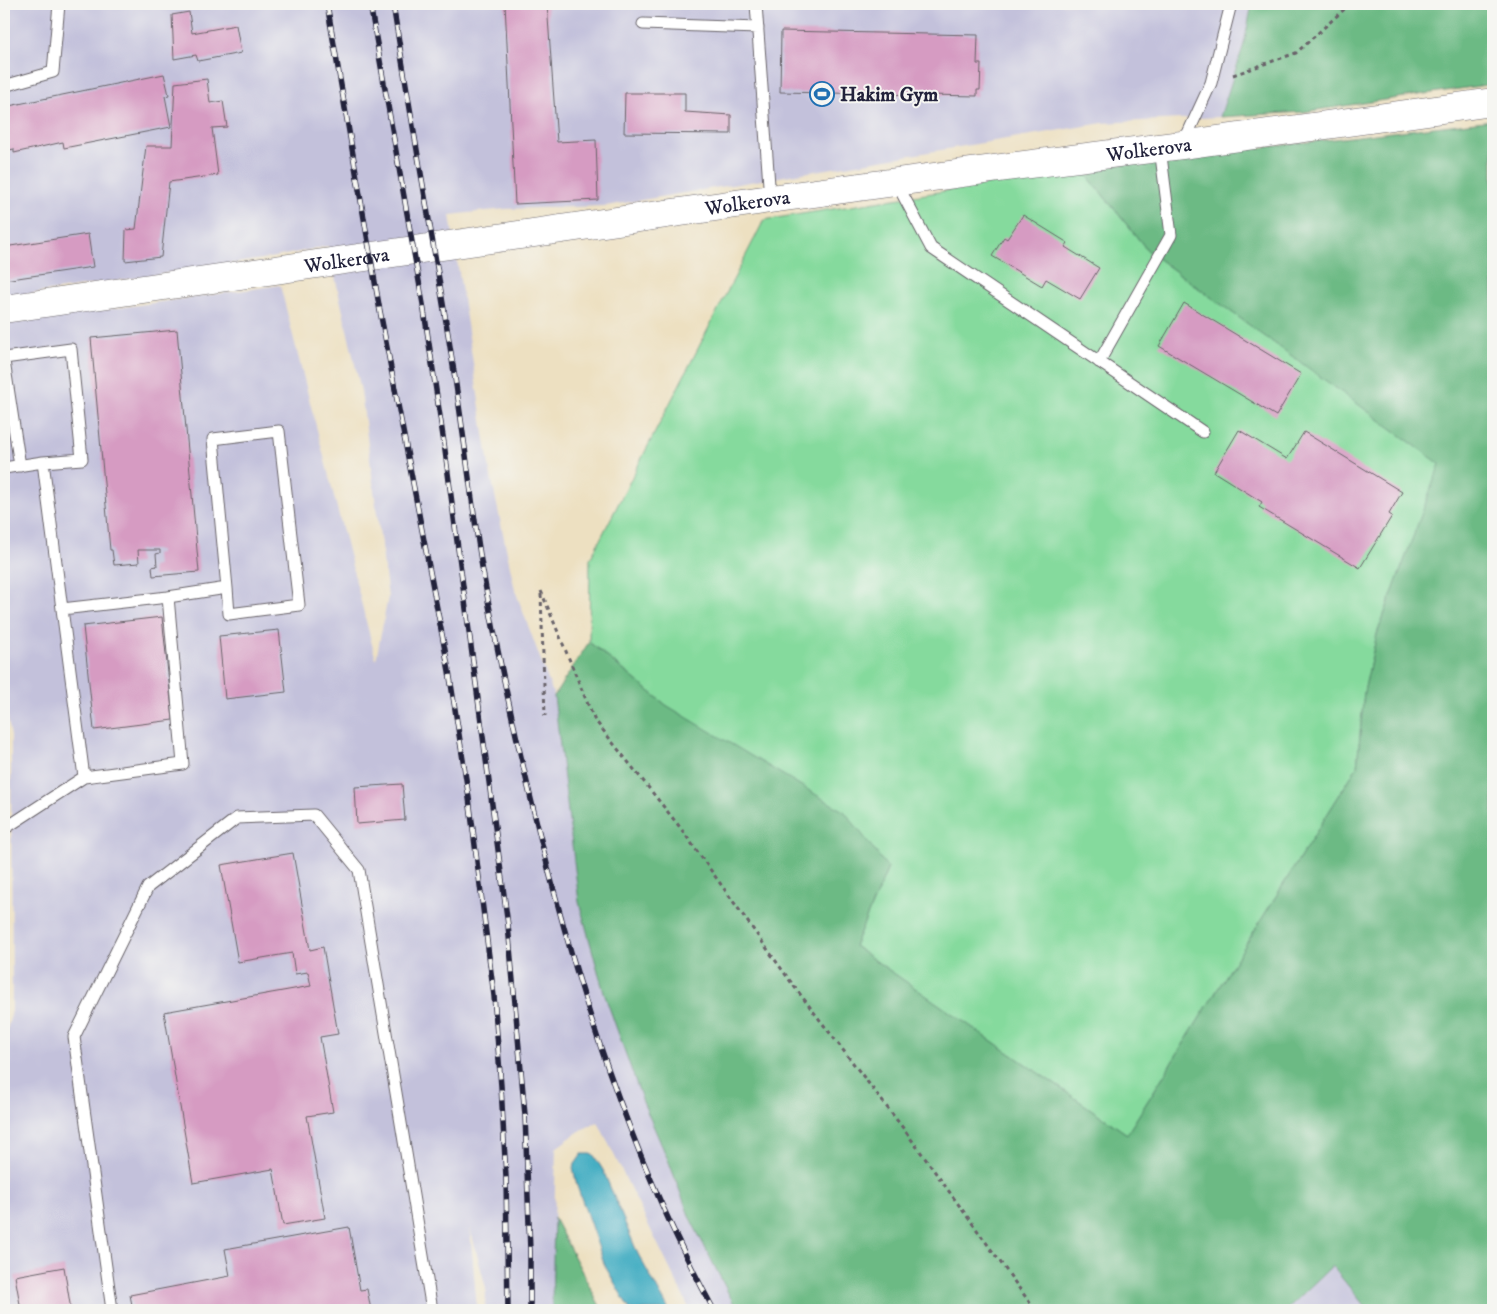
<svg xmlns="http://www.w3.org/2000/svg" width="1497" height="1314" font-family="'IM FELL DW Pica',serif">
<rect width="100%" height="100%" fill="#f6f6f2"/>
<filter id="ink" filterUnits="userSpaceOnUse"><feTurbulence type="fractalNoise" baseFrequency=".02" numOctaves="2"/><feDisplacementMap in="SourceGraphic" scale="10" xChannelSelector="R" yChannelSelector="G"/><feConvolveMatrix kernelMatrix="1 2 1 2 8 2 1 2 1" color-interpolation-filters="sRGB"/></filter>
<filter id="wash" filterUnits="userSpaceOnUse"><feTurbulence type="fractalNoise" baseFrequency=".0096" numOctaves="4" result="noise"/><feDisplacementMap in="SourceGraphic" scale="20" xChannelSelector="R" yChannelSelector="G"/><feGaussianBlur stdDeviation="1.12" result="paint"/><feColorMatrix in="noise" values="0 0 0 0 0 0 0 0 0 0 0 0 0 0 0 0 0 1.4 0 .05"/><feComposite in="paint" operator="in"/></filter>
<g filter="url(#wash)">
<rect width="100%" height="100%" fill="#ede0c1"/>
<path fill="#c3c1db" d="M4,4h1248l-8,40 -24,73 -117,6 -497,83 -100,3 -56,6 40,257 25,118 39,106 25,206 25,91 86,225 47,92h-47l-92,-188 -17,8 -25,18 -4,162h-67l1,-22 -16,-60 7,82h-473v-270l8,-29 -1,-275 -7,-37v-375l276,-39 96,375 12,-63 -27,-206 -33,-145 -53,11 -271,41z
M1332,1265l36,45h-82z"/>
<path fill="#85da9d" stroke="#547e6c" d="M1082,169l67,83 292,212 -64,170 -13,58 -7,75 -230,367 -273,-188 34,-78 -222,-163 -77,-63 1,-83 174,-339z"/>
<path fill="#6cba84" stroke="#476e60" d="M1252,4h241v80l-190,28 -83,5 24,-73z
M1493,120v1190h-125l-36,-44 -46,44h-549l-47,-92 -21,-56 -26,-60 -39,-109 -25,-91 -25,-206 35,-54 77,63 179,107 43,56 -34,78 273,188 230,-367 7,-75 13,-58 63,-170 -291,-212 -67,-83z
M554,1218l48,92h-50z"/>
<path fill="#44aec3" stroke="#33687f" d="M582,1154h11l10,16 35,84 31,56h-39l-25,-44 -28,-80 -4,-19z"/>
<g id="blocks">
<path fill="#d69bc2" d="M505,4h42l10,138 39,-2 2,60 -83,4z
M189,12l3,21 44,-8 5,28 -43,8 -2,-6 -22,4 -2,-44z
M781,31l197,4 -1,29h4l-1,26h-3v6l-197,-4z
M164,74l5,21 -4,1 6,31 -107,21 -1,-6 -49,11v-4l-10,2v-44z
M207,79l3,24 13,-2 4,26 -15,1 6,47 -49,7 -8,75 -36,4 1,-31 10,-1 10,-83h26l3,-63z
M625,93h60v19l46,3v19l-107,-1z
M1023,215l45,28 -3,4 34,21 -19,31 -34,-20 -4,7 -50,-30 12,-19 3,2z
M88,234l5,33 -89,13v-33z
M1184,303l117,71 -25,42 -117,-70z
M177,330l22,242 -46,4 -1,-9 5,-1 -1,-12 4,-1v-3h-22l1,13 -25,2 -2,-15h-2l-19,-212z
M1239,430l48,29 17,-27 98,60 -13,22 3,2 -32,52 -101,-61 3,-5 -48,-30z
M162,617l11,103 -79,10 -11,-104z
M279,630l7,62 -61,7 -6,-63z
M402,784l3,36 -48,4 -2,-37z
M293,853l17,97 13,-3 15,87 -18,3 13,75 -26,4 18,102 -42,7 -10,-56 -80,14 -29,-171 147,-26 -3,-14 -13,2 -3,-21 -54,9 -17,-97z
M349,1227l11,63 7,-1 4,21h-238l-3,-15 100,-19 -5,-27z
M64,1267l7,43h-50l-6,-34z"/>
</g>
</g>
<g filter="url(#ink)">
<use href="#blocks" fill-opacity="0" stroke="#69646a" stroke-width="1"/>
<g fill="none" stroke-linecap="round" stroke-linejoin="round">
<defs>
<path id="lane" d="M756,4l14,195
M643,24l115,4
M4,86l49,-14 6,-68
M1183,144l28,-61 20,-79
M896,182l35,66 272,184
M4,358l67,-9 11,110 -39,3
M4,361l16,105
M1099,362l72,-127 -11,-87
M4,468l39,-6 19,147
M168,597l59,-9 -14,-149 66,-8 20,174 -70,9 -2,-26
M4,829l80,-52 99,-13 -15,-167 -106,12 22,168
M112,1310l-38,-273 74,-150 89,-69 77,-3 45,55 73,440"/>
<g id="secondary">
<path id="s1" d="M4,309l766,-110 245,-33 167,-21 311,-43"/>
</g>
</defs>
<use href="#lane" stroke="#69646a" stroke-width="13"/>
<use href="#secondary" stroke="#69646a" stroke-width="29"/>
<path stroke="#69646a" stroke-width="3" stroke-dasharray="4 4" stroke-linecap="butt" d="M1233,75l63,-22 54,-49
M541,591l53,128 85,107 114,159 113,147 129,178
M541,594l4,122"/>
<use href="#lane" stroke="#fff" stroke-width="11"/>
<use href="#secondary" stroke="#fff" stroke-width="28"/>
<defs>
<path id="rail" d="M327,4l53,307 69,360 20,127 25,198 7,90 5,91 2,133
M370,4l53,300 21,139 64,482 17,190 5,136v59
M393,4c19,123 42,245 61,368 10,63 17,126 27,189 15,87 34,173 55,259 41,169 94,337 178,490"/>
</defs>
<use href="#rail" stroke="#22223b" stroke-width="5.5"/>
<use href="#rail" stroke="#f6f6f2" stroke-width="4" stroke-dasharray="11" stroke-linecap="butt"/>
</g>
</g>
<defs>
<symbol id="stadium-ring" viewBox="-11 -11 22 22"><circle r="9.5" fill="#f6f6f2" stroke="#1f6fb2" stroke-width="1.5"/><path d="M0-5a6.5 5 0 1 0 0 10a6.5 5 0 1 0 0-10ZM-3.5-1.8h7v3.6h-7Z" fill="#1f6fb2"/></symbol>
</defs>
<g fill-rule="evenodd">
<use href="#stadium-ring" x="808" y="80" width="28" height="28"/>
</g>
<g text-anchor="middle" stroke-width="4" stroke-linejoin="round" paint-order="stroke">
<g font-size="20" font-weight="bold" fill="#22223b" stroke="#f6f6f2" text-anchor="start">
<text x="840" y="101">Hakim Gym</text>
</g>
<g font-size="20" fill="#22223b" stroke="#f6f6f2">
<text dy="7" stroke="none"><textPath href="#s1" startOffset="1156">Wolkerova</textPath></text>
<text dy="7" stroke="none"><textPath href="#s1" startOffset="751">Wolkerova</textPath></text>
<text dy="7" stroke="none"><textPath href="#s1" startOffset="346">Wolkerova</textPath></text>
</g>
</g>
<rect width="1497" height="1314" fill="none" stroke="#f6f6f2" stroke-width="20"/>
</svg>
